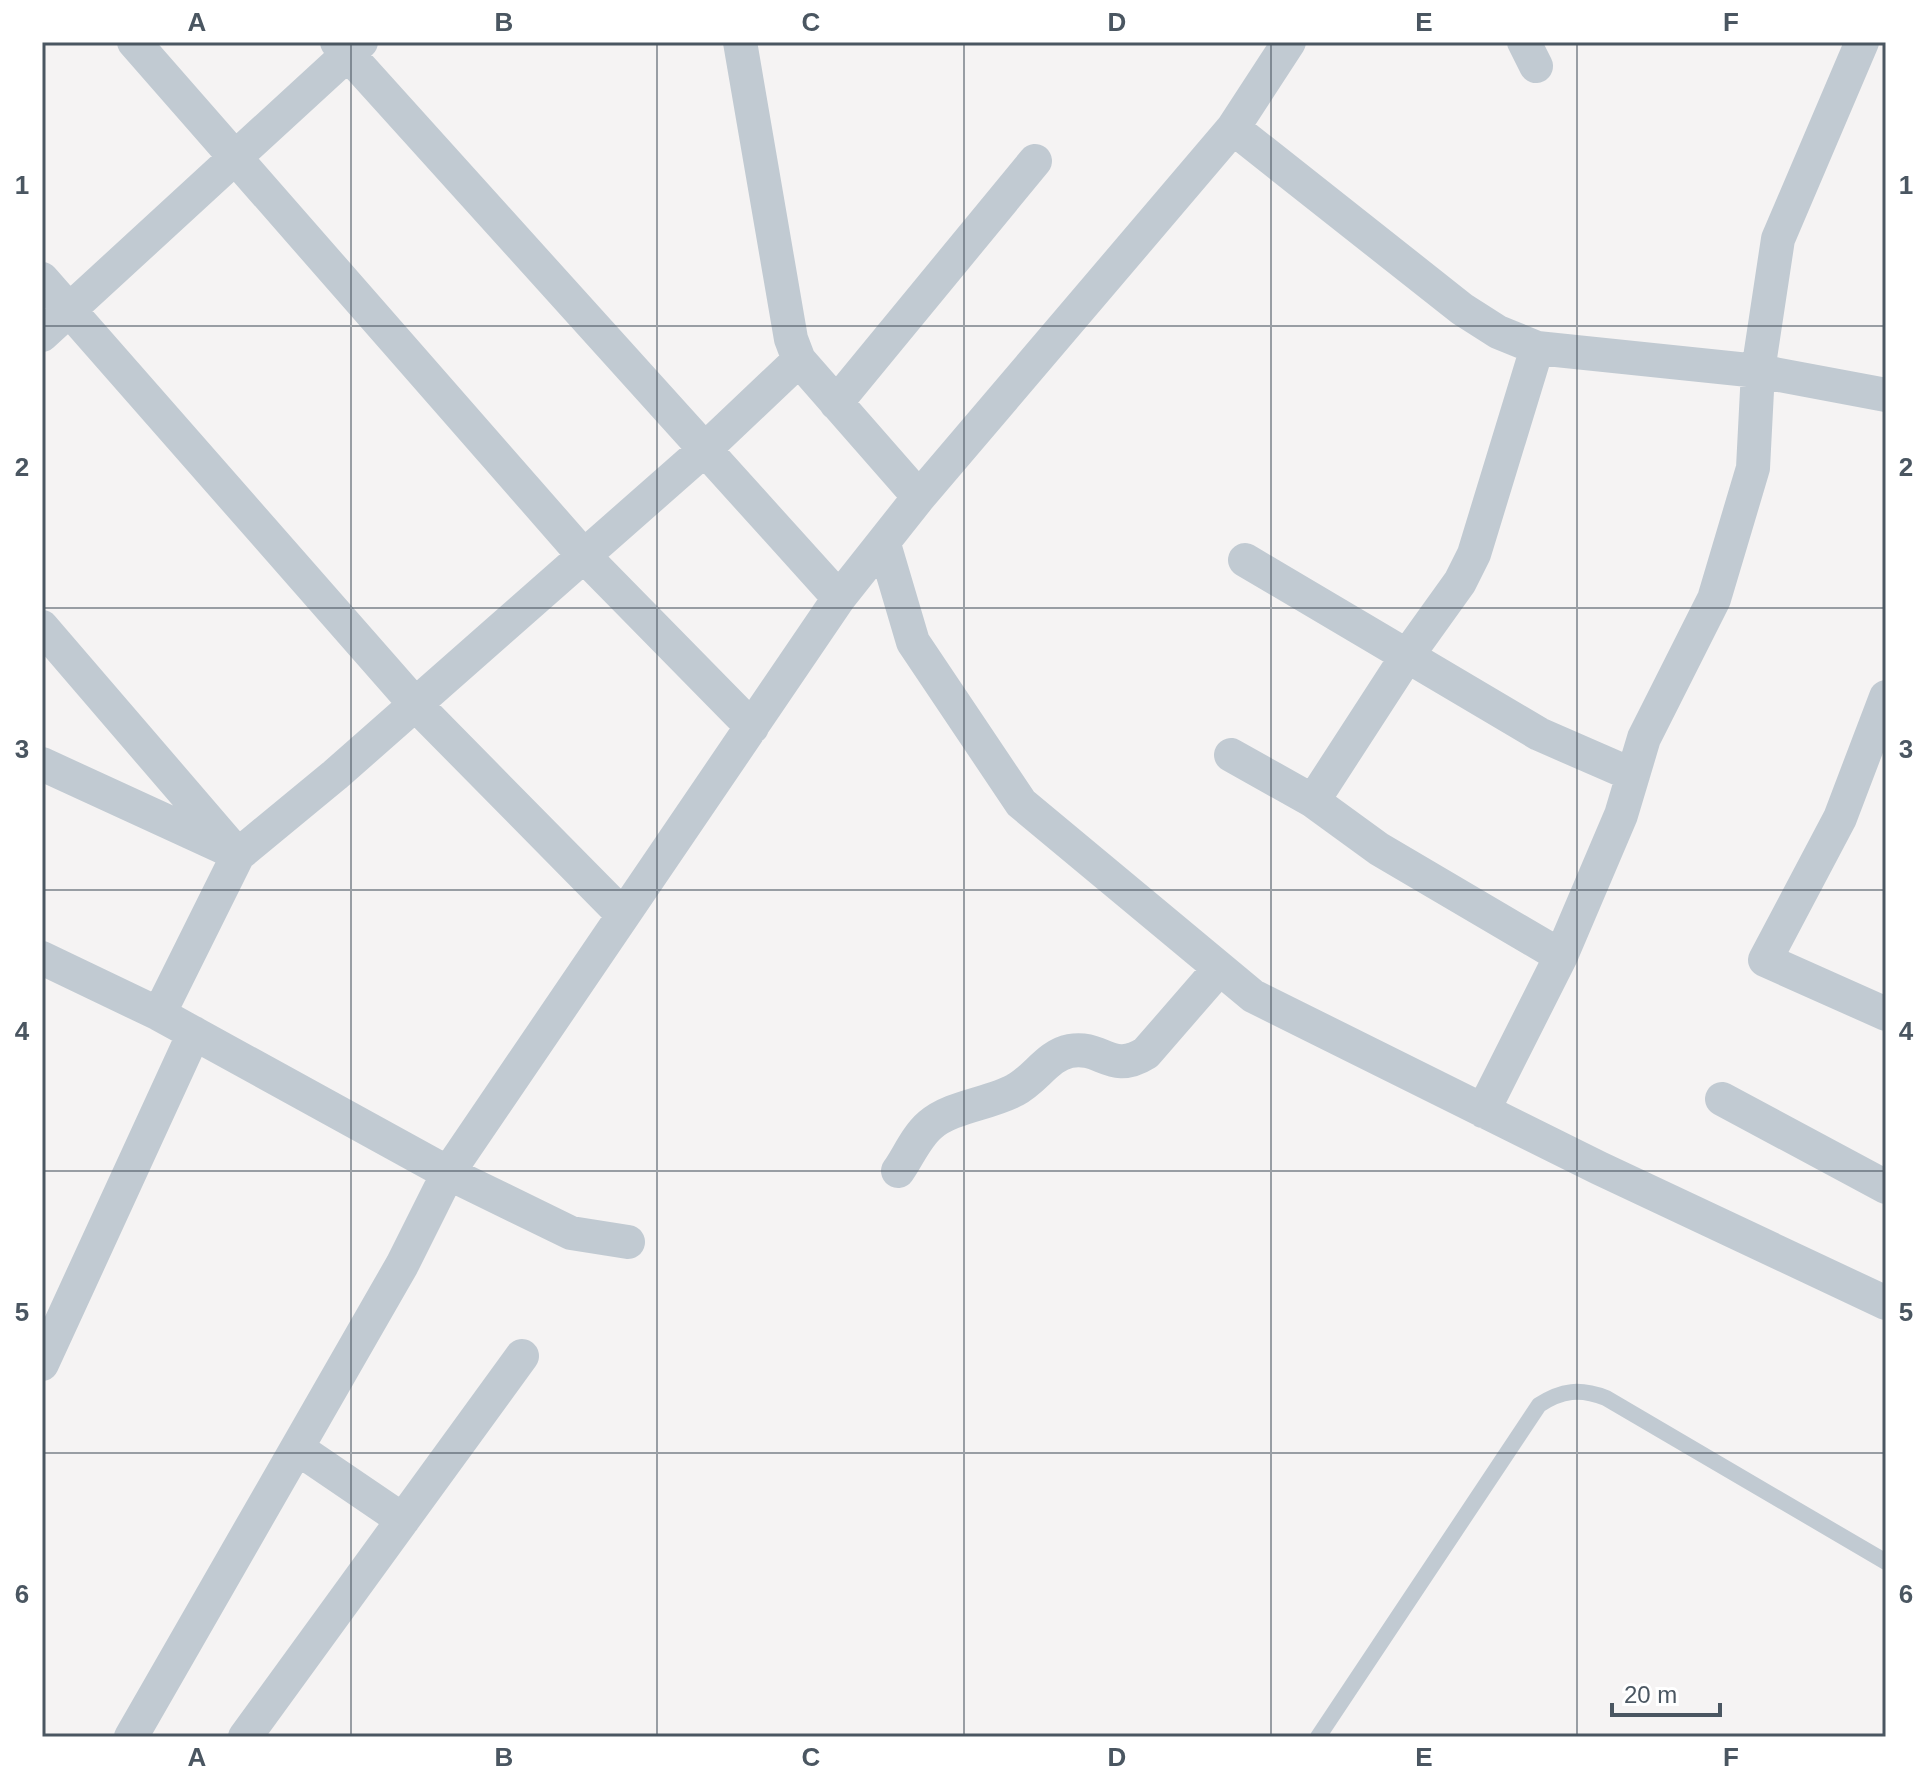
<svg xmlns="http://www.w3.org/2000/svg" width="1928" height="1779" font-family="Helvetica,sans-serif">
<rect width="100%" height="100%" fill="#f5f3f3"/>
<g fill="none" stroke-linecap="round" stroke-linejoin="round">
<path stroke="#c1cad2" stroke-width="16" d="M1318,1737l221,-332c23,-15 41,-17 67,-7l280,164"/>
<path stroke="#c1cad2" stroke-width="34" d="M134,42l450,514 168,171
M337,42l502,556
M740,42l51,297 8,21 120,137
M1524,42l12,24
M1233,128l229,181 36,23 39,16 221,23 128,24
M42,279l373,425 208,211
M42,335l319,-293
M836,403l199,-242
M884,544l29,98 108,161 232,193 346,172 287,135
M1245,560l294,174 94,41
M42,627l196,228
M1886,697l-46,121 -75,142 121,54
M1231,755l82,46 66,48 182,107
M42,764l185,85
M1313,801l94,-145 53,-74 14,-28 63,-206
M42,958l117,56 79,-159 97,-80 368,-324 96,-91
M159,1014l289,159 123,60 57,9
M1722,1099l164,88
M1483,1111l78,-155 60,-141 23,-77 70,-139 39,-131 5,-97 20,-132 84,-197
M898,1171c10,-14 18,-34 32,-46 22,-19 60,-21 85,-35 20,-10 33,-35 55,-39 32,-6 41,24 76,2l73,-84
M42,1364l152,-331
M297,1448l106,72
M131,1737l271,-472 46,-92 391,-575 80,-101 314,-369 56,-86
M245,1737l277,-381"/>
</g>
<path fill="none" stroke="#4a5661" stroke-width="2" stroke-opacity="0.55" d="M351,42v1695M657,42v1695M964,42v1695M1271,42v1695M1577,42v1695M42,326h1844M42,608h1844M42,890h1844M42,1171h1844M42,1453h1844"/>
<rect width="1928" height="1779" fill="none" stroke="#ffffff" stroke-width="88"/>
<path d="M1612 1703v12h108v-12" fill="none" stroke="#4a5661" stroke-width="4"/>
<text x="1624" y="1703" font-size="24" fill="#4a5661" stroke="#ffffff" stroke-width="6" paint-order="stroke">20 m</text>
<rect x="44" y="44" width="1840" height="1691" fill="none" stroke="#4a5661" stroke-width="3"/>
<g font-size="26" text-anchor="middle" font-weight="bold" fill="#4a5661">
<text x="197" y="31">A</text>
<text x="504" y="31">B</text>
<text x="811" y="31">C</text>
<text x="1117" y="31">D</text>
<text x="1424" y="31">E</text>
<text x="1731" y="31">F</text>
<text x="22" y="194">1</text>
<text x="1906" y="194">1</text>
<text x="22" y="476">2</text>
<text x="1906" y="476">2</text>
<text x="22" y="758">3</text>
<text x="1906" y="758">3</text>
<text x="22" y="1040">4</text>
<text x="1906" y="1040">4</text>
<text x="22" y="1321">5</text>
<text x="1906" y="1321">5</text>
<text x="22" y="1603">6</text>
<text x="1906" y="1603">6</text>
<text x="197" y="1766">A</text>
<text x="504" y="1766">B</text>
<text x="811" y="1766">C</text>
<text x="1117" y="1766">D</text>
<text x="1424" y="1766">E</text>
<text x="1731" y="1766">F</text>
</g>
</svg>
